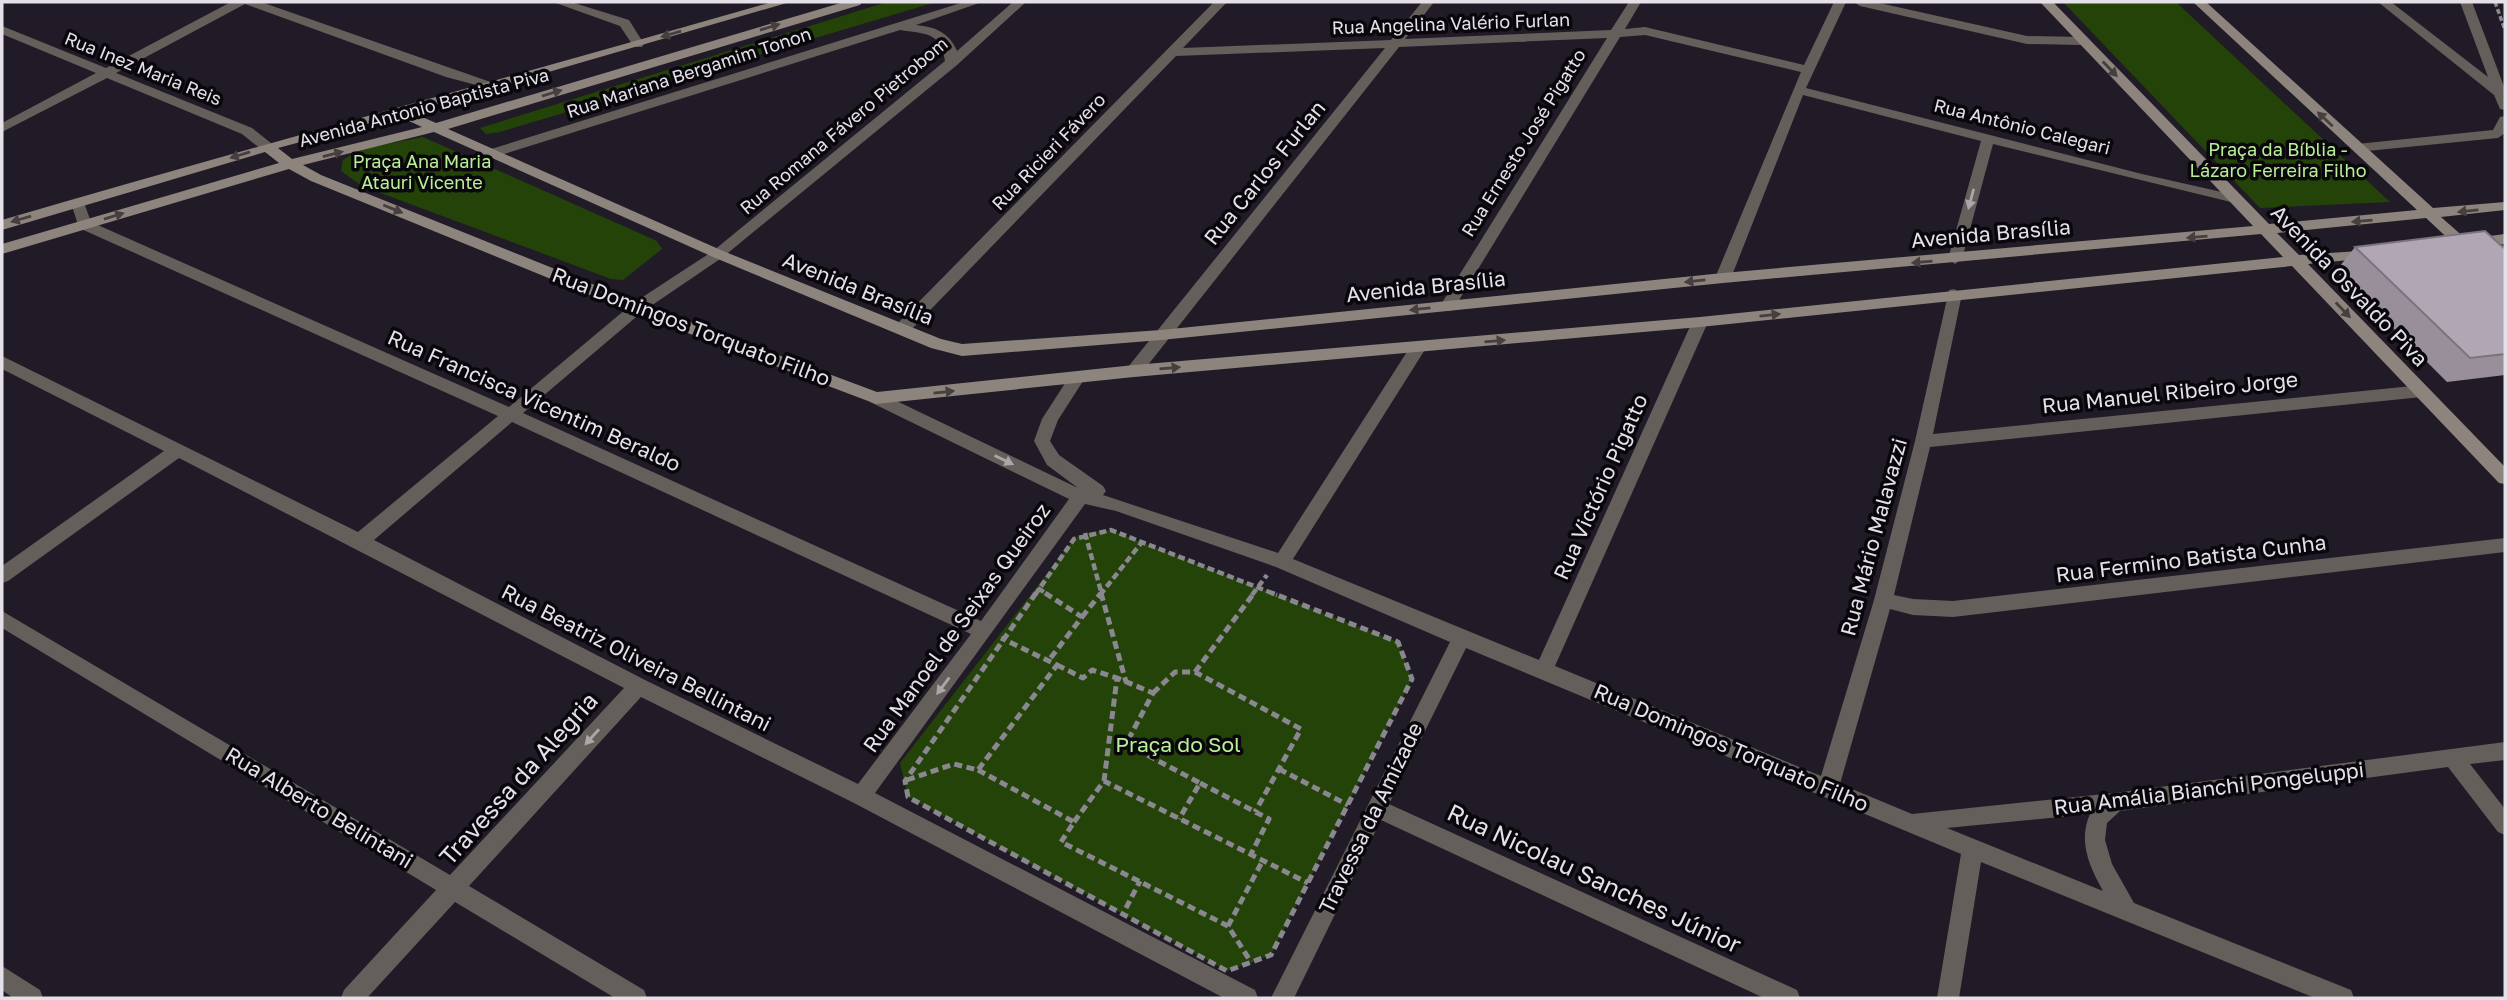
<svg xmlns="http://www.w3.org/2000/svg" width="2507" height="1000" font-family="'Golos Text',sans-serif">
<rect width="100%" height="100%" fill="#201b26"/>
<path fill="#244309" d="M887,2h49l-436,130 -14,2 -6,-6z
M2063,2h113l214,200 -130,6z
M423,137l234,104 5,8 -39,31 -12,-1 -249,-93 -21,-15 2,-11 17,-11z
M1111,530l287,112 14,37 -141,276 -44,16 -319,-174 -8,-34 174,-224 11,-6z"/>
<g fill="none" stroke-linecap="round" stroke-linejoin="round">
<path stroke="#8b8791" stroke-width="3.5" stroke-dasharray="5 2.5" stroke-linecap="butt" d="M2495,2l10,28"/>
<path stroke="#8b8791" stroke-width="4.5" stroke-dasharray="7 3.5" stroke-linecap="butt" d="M1085,533l17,62
M1038,588l10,7
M1035,595l39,-56 37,-9 166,65
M1100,595l42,-53
M1252,595l15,-20"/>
<path stroke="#8b8791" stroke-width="5" stroke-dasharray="8 4.5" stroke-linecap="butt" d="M1036,593l-131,188 3,16 319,174 44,-16 141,-276 -14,-37 -126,-49
M1045,593l37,24 -33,43
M1101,593l25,89
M1082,617l19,-24
M1057,665l26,13 9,-8 25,8
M1195,672l59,-79
M1153,693l22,-21h20l106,57 -46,83
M1279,769l69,36
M978,770l96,52 -13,20 167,84 23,36
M907,780l47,-16 24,6 79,-105 -56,-27
M1104,781l13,-103 36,15 -27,51 74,39 -21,36
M1200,783l69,36 -18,35
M1074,822l30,-41 204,102
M1126,908l14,-27
M1228,926l35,-66"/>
<path fill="#655f5b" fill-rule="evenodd" d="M231,2h30l241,84 -7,4 -49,-13 -201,-73 -129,69 136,55 20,16v6h-10l-20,-16 -135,-56 -105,54v-9l94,-50 -94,-39v-8l104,42z
M553,2h18l58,18 15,24 -2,3h-8l-14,-21z
M964,2h18l-66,23c19,2 33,7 41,26l56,-49h13l-69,63 -234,192 -81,55 -119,101 458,208 88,-122 -199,-97 -2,-4 2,-4h12l196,94 -31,-23 -13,-24 8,-22 29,-45h12l2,4 -27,42 -8,21 9,14 44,31 3,5 -3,4 175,58 134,-209 6,-2 8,6 -133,211 246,101 153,-338 8,-5 8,5 -153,344 266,110 53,-176 41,-159 34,-151 5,-1 8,5 -29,140 489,-49 8,6 -8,6 -492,50 -36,148 19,4 40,2 552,-63v14l-552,65 -40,-2 -23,-6 -50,175 72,30 202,-21 391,-51v18l-35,4 35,45v26l-7,-3 -50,-65 -328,44 -13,12 -2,17 7,24 22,39 217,87 3,8h-39l-334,-136 -22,136h-22l24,-144 -495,-206 -77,156 408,186 3,8h-36l-383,-178 -87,178h-23l179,-356 -174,-75 -160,-56 -31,-7 -210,289 380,197 3,8h-34l-370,-195 -213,-106 -172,189 175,104 3,8h-32l-160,-96 -88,96h-26l3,-8 92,-100 -434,-262v-17l448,264 174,-187 -445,-230 -171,123 -6,2v-17l162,-115 -162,-82v-13l356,176 140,-116 -419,-188 -8,-25 2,-3h10l8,22 418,185 123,-103 81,-53 232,-190c-4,-30 -21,-27 -45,-31l-402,126h-10v-6zM512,422l459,212 -113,150 -213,-104 -271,-140zM2090,814c-12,27 -1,52 13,77l-156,-63z
M1214,2h13l-44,46 208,-8 31,-38h12l-29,37 206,-9 18,-28h12l-16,27 20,-2 159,38 30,-63h12l-40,86 336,86 93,21 7,4 -7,4 -242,-59 -31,115 -7,5 -7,-5 33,-118 -178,-46 -72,183 -8,5 -8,-5 86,-206 -156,-37 -25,2 -167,273 -5,1 -8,-5 167,-268 -208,9 -259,328 -6,2 -8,-6 2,-4 257,-319 -209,8 -268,277h-12l-2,-4 2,-4z
M1854,2h21l152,34 56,1 6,4 -6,4 -56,-1 -167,-38z
M2378,2h13l97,75 -28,-75h12l33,87v21l-5,-1 -6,-14z
M2505,116v17l-7,5 -141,14 -7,-4 7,-4 136,-14 7,-13z
M2,966l38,24 3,8h-30l-11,-8z"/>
<path fill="#8e847e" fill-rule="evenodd" d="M772,2h18l-379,110 25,11 408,-121h18l-2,3 -412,124 275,122 218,88 21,5 199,-14 562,-57 530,-47 -213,-224h13l216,222 148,-14 -224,-208h13l227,206 72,-6v8l-64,7 25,22 39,-5v10l-30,3 30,28v13l-5,-1 -74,-69 -149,15 22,22 76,-5 2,3 -7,5 -62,6 197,203v17l-6,-1 -207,-217 -592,61 -566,50 -258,27 -244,-92 -321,-131 -22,-12 -287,85v-10l277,-81 -14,-11 -263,78v-10c257,-75 513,-144 770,-218zM398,116l24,11 -130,32 -14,-11zM434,132l279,125 218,91 31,8 199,-16 562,-57 538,-49 22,23 -583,60 -566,48 -257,27 -235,-88 -321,-129 -18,-10z"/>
</g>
<path fill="#988f9a" d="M2355,247l150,2v126l-58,7 -111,-111z"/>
<path fill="#b1a6b3" stroke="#7c747d" stroke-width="2" d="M2485,231l20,18v105l-35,4 -115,-111z"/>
<defs><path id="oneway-solid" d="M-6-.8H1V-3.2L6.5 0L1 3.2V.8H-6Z" transform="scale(1.75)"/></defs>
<g fill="#453f3f">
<use href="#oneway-solid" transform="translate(770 27) rotate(-17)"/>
<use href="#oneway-solid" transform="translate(671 34) rotate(164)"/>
<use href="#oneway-solid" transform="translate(2110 69) rotate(46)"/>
<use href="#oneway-solid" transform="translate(552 93) rotate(-17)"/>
<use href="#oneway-solid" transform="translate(2325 119) rotate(-137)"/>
<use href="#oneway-solid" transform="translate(333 154) rotate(-14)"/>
<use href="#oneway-solid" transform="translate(240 155) rotate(163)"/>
<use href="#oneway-solid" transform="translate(393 209) rotate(22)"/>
<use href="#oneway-solid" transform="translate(2468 211) rotate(174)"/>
<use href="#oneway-solid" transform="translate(114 216) rotate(-17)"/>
<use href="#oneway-solid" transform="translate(21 219) rotate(164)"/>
<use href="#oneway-solid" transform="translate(2362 221) rotate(175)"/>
<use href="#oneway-solid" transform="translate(2197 237) rotate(175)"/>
<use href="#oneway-solid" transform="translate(1922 262) rotate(175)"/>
<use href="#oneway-solid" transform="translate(1695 281) rotate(174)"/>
<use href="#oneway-solid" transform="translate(1420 309) rotate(174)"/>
<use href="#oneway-solid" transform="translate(2343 310) rotate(46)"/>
<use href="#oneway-solid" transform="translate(1770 315) rotate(-6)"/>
<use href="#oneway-solid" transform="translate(1495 341) rotate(-5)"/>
<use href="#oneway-solid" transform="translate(1170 368) rotate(-5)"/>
<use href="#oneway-solid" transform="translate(944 392) rotate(-6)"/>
</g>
<g fill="#aba6a9">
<use href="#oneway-solid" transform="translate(1971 199) rotate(105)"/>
<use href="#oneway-solid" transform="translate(1004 460) rotate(26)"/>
<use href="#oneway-solid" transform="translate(943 686) rotate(127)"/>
<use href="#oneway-solid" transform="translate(592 737) rotate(132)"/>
</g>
<g text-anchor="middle" stroke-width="7" stroke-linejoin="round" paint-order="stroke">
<g font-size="18" fill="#e4e1e9" stroke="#09070c">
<text transform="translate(1451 24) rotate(-2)" y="6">Rua Angelina Valério Furlan</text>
<text transform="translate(143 69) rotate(22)" y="6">Rua Inez Maria Reis</text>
<text transform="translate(689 73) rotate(-18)" y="6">Rua Mariana Bergamim Tonon</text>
<text transform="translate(424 108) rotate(-15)" y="6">Avenida Antonio Baptista Piva</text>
<text transform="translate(844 126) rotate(-40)" y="6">Rua Romana Fávero Pietrobom</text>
<text transform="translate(2022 127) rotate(14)" y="6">Rua Antônio Calegari</text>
<text transform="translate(1524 143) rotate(-58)" y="6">Rua Ernesto José Pigatto</text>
<text transform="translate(1049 152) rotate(-46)" y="6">Rua Ricieri Fávero</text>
</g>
<g font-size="18" fill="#b9ef97" stroke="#09070c">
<text x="2278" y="156">Praça da Bíblia -<tspan x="2278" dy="21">Lázaro Ferreira Filho</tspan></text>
<text x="422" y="168">Praça Ana Maria<tspan x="422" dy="21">Atauri Vicente</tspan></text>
</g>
<g font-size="21" fill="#e4e1e9" stroke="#09070c">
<text transform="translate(1265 173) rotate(-51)" y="7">Rua Carlos Furlan</text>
<text transform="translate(1991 234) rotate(-5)" y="7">Avenida Brasília</text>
<text transform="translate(2349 286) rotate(46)" y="7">Avenida Osvaldo Piva</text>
<text transform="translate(1426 287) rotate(-6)" y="7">Avenida Brasília</text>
<text transform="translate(858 289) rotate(22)" y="7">Avenida Brasília</text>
<text transform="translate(691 327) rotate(21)" y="7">Rua Domingos Torquato Filho</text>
<text transform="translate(2170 393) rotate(-6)" y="7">Rua Manuel Ribeiro Jorge</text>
<text transform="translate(534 401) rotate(24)" y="7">Rua Francisca Vicentim Beraldo</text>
<text transform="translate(1601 487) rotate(-66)" y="7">Rua Victório Pigatto</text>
<text transform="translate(1874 537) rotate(-75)" y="7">Rua Mário Malavazzi</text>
<text transform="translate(2191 559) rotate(-7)" y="7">Rua Fermino Batista Cunha</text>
<text transform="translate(957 628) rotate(-54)" y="7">Rua Manoel de Seixas Queiroz</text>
<text transform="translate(636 658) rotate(27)" y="7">Rua Beatriz Oliveira Bellintani</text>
<text transform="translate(1731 748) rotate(23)" y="7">Rua Domingos Torquato Filho</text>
<text transform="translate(2209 789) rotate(-7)" y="7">Rua Amália Bianchi Pongeluppi</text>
<text transform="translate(319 808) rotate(31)" y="7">Rua Alberto Belintani</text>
<text transform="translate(1371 818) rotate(-64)" y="7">Travessa da Amizade</text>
</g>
<g font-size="21" fill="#b9ef97" stroke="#09070c">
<text x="1178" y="752">Praça do Sol</text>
</g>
<g font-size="24" fill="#e4e1e9" stroke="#09070c">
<text transform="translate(519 779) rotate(-48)" y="8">Travessa da Alegria</text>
<text transform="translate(1594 879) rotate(25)" y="8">Rua Nicolau Sanches Júnior</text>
</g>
</g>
<rect width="2507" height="1000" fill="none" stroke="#e4e1e9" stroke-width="7"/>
</svg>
